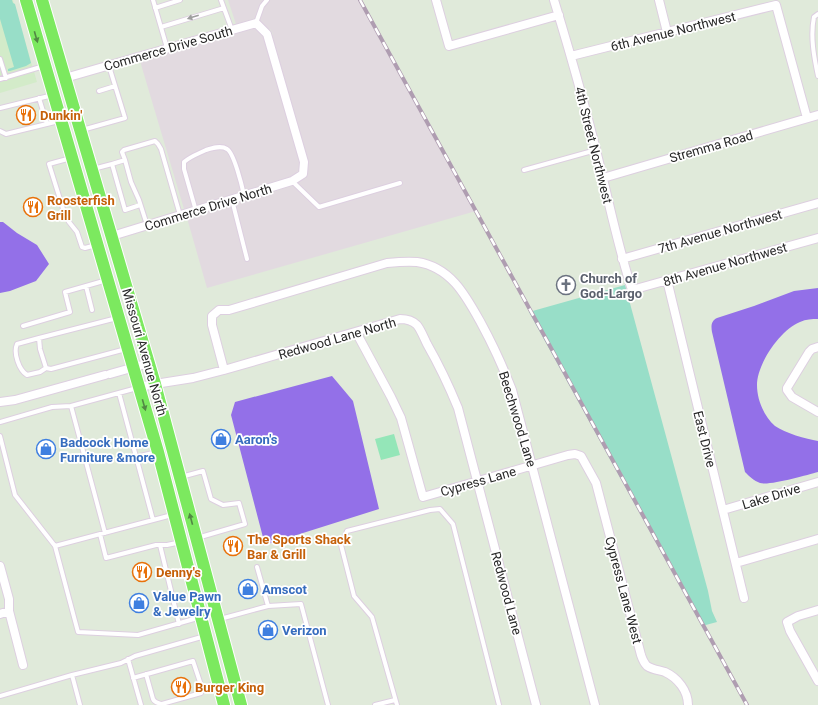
<svg xmlns="http://www.w3.org/2000/svg" width="818" height="705" font-family="Roboto,sans-serif">
<rect width="100%" height="100%" fill="#e0eada"/>
<path fill="#e2dae0" d="M228,0h133l115,211 -269,77 -20,-70 106,-32 11,-8 2,1v-3l2,-1 -1,-2 1,-12 -36,-126 1,-1 -3,-5h-2l-9,-9 -4,-2 -19,6z
M255,28l8,8 37,126 -1,9 -9,6 -106,32 -44,-148z"/>
<path fill="#d3ebc9" d="M0,0h13l24,82 -37,11z"/>
<path fill="#98dec8" d="M0,0h12l1,3 2,1 16,59 -5,3 -16,5h-2v-2l6,-2 -14,-48z
M625,285l83,306 4,20 5,11 -15,4 -173,-314z"/>
<path fill="#94e6b8" d="M394,434l6,21 -19,5 -6,-21z"/>
<path fill="#9370e8" d="M0,222h3l14,11 20,12 12,19 -13,17 -26,10 -10,2z
M818,288v31c-6,0 -12,0 -18,3 -20,8 -43,42 -43,63 0,15 7,31 18,41 10,7 31,13 43,15v31c-11,3 -49,14 -58,11 -6,-2 -11,-7 -15,-11l-33,-140c-1,-6 -1,-11 5,-14l37,-12 40,-15z
M332,376l21,25 26,108 -114,36 -34,-130 4,-13z"/>
<g fill="none" stroke-linecap="round" stroke-linejoin="round">
<defs>
<path id="service" d="M153,0l14,48
M221,0l11,30
M155,8l25,-8
M818,14l-4,3c-4,19 0,40 4,59
M256,23l6,-17 5,-6
M161,27l63,-19
M0,59l6,19
M0,79l44,-13
M99,91l16,-5
M39,98l8,26
M0,108l53,-13
M82,130l43,-12 -16,-52
M0,131l6,3 53,-13
M71,158l-22,6 15,48 5,10 8,10 5,15 3,1 11,-3
M125,160l-3,-8 2,-2 31,-9 3,3 3,5 19,66
M93,169l19,-5
M524,170l72,-20
M292,181l27,26 81,-24
M232,200l15,59
M140,205l-15,5 -13,-46 13,-4 6,22 8,18 8,25
M196,211l-12,-42v-7c7,-6 14,-8 22,-12 6,-2 15,-5 21,-1 7,4 15,37 17,46
M86,286l6,24
M117,318l-78,20 1,11 6,19 5,1 75,-20
M23,326l47,-14 -5,-20 42,-12
M39,338l-22,6c-4,9 2,26 10,31l13,-3 6,-4
M119,393l34,127
M0,422l52,-15 19,-1
M0,436l15,59 40,51
M136,457l21,-5
M181,477l22,-6 8,28 12,6 16,-2 6,21 -48,14
M172,515l-117,31 23,86 60,3 63,-18
M105,533l-34,-127 66,-18
M100,534l6,24 50,-13h11l14,-3
M160,545l19,79
M257,567l11,39
M220,619l48,-13 33,-2 27,101
M128,659l13,46
M146,674l7,25c2,4 5,4 9,5l39,-11 1,-5
M133,678l60,-17 9,27 14,-4
M0,696l72,-21
M80,705l-8,-30 49,-12 14,-7 70,-20
M375,705l20,-5
M397,705l-25,-88 -18,-21 -13,-51 6,-14 83,-21 10,-1 13,15 46,181"/>
<path id="minor" d="M436,0l13,46 110,-31
M554,0c18,59 35,119 49,179 9,37 17,74 29,111l186,-52
M659,0l8,32
M571,56l205,-51 31,113
M65,78l191,-55 11,11 37,128 -1,12 -11,7 -180,55
M603,178l215,-63
M622,259l196,-56
M667,280l77,318
M356,332l35,65 10,21 22,79 145,-42 7,-1 6,2 15,27 45,172c1,3 3,8 6,11 6,4 12,4 18,6 13,6 23,19 23,33
M818,347l-6,2 -3,3 -22,36v2l5,7 26,15
M224,370l-12,-45v-9l7,-6h10l158,-47c10,-1 20,-2 30,-1 34,5 49,34 64,61 12,22 22,44 31,67l83,315
M110,374l39,-11
M139,387l16,-3 38,-6 31,-8 176,-51c6,0 12,1 17,6 4,5 7,13 10,19 12,21 22,42 31,64l78,297
M0,402l15,-2 90,-25
M723,510l95,-28
M736,563l82,-24
M0,566l9,33v12l14,54
M818,610l-20,6 -11,6 3,9 28,50
M0,614l9,-3"/>
<path id="primary" d="M26,0l113,387 19,65 66,253
M42,0l113,384 86,321"/>
</defs>
<use href="#service" stroke="#ddcfe0" stroke-width="6"/>
<use href="#minor" stroke="#ddcfe0" stroke-width="10"/>
<use href="#primary" stroke="#fff" stroke-width="14"/>
<use href="#service" stroke="#fff" stroke-width="4"/>
<use href="#minor" stroke="#fff" stroke-width="8"/>
<use href="#primary" stroke="#7ce95f" stroke-width="12"/>
<defs>
<path id="rail" d="M360,0l387,705"/>
</defs>
<use href="#rail" stroke="#af9db1" stroke-width="4"/>
<use href="#rail" stroke="#fff" stroke-width="2.5" stroke-dasharray="8" stroke-linecap="butt"/>
</g>
<defs><path id="oneway-solid" d="M-6-.8H1V-3.2L6.5 0L1 3.2V.8H-6Z"/></defs>
<use fill="#9e9e9e" href="#oneway-solid" transform="translate(193 17) rotate(163)"/>
<g fill="#528844">
<use href="#oneway-solid" transform="translate(36 37) rotate(74)"/>
<use href="#oneway-solid" transform="translate(144 405) rotate(74)"/>
<use href="#oneway-solid" transform="translate(191 519) rotate(-105)"/>
</g>
<defs>
<symbol id="restaurant-ring" viewBox="-11 -11 22 22"><circle r="9.5" fill="#fff" stroke="#e8710a" stroke-width="1.5"/><path d="M-5-6h1v4h1v-4h1v4h1v-4h1v5L-1.5 .5V6h-2V.5L-5-1ZM5-6V6H3V1.5H1.5Q1.5-4 5-6Z" fill="#e8710a"/></symbol>
<symbol id="church-ring" viewBox="-11 -11 22 22"><circle r="9.5" fill="#fff" stroke="#6b7280" stroke-width="1.5"/><path d="M-1.2-6h2.4v3.5h3.3v2.4h-3.3V6h-2.4V-.1h-3.3v-2.4h3.3Z" fill="#6b7280"/></symbol>
<symbol id="shop-ring" viewBox="-11 -11 22 22"><circle r="9.5" fill="#fff" stroke="#3f7fe0" stroke-width="1.5"/><path d="M-5-2.5h2.3a2.7 3.5 0 0 1 5.4 0H5L5.5 6h-11ZM-1.5-2.5h3a1.5 2.3 0 0 0-3 0Z" fill="#3f7fe0"/></symbol>
</defs>
<g fill-rule="evenodd">
<use href="#restaurant-ring" x="15" y="104" width="22" height="22"/>
<use href="#restaurant-ring" x="22" y="196" width="22" height="22"/>
<use href="#church-ring" x="555" y="274" width="22" height="22"/>
<use href="#shop-ring" x="210" y="428" width="22" height="22"/>
<use href="#shop-ring" x="35" y="438" width="22" height="22"/>
<use href="#restaurant-ring" x="222" y="535" width="22" height="22"/>
<use href="#restaurant-ring" x="131" y="561" width="22" height="22"/>
<use href="#shop-ring" x="237" y="578" width="22" height="22"/>
<use href="#shop-ring" x="128" y="592" width="22" height="22"/>
<use href="#shop-ring" x="257" y="619" width="22" height="22"/>
<use href="#restaurant-ring" x="170" y="676" width="22" height="22"/>
</g>
<g text-anchor="middle" stroke-width="3.5" stroke-linejoin="round" paint-order="stroke">
<g font-size="13" fill="#282828" stroke="#fff">
<text transform="translate(673 31) rotate(-14)" y="5">6th Avenue Northwest</text>
<text transform="translate(168 48) rotate(-16)" y="5">Commerce Drive South</text>
<text transform="translate(594 145) rotate(76)" y="5">4th Street Northwest</text>
<text transform="translate(711 146) rotate(-16)" y="5">Stremma Road</text>
<text transform="translate(208 207) rotate(-17)" y="5">Commerce Drive North</text>
<text transform="translate(720 231) rotate(-16)" y="5">7th Avenue Northwest</text>
<text transform="translate(725 264) rotate(-16)" y="5">8th Avenue Northwest</text>
<text transform="translate(337 338) rotate(-16)" y="5">Redwood Lane North</text>
<text transform="translate(145 352) rotate(74)" y="5">Missouri Avenue North</text>
<text transform="translate(518 419) rotate(73)" y="5">Beechwood Lane</text>
<text transform="translate(705 439) rotate(76)" y="5">East Drive</text>
<text transform="translate(478 481) rotate(-16)" y="5">Cypress Lane</text>
<text transform="translate(771 496) rotate(-17)" y="5">Lake Drive</text>
<text transform="translate(624 590) rotate(75)" y="5">Cypress Lane West</text>
<text transform="translate(507 593) rotate(75)" y="5">Redwood Lane</text>
</g>
<g font-size="13" font-weight="bold" fill="#c56008" stroke="#fff" text-anchor="start">
<text x="40" y="120">Dunkin'</text>
<text x="47" y="205">Roosterfish<tspan x="47" dy="15">Grill</tspan></text>
<text x="247" y="544">The Sports Shack<tspan x="247" dy="15">Bar &amp; Grill</tspan></text>
<text x="156" y="577">Denny's</text>
<text x="195" y="692">Burger King</text>
</g>
<g font-size="13" font-weight="bold" fill="#5b616d" stroke="#fff" text-anchor="start">
<text x="580" y="283">Church of<tspan x="580" dy="15">God-Largo</tspan></text>
</g>
<g font-size="13" font-weight="bold" fill="#366cbe" stroke="#fff" text-anchor="start">
<text x="235" y="444">Aaron's</text>
<text x="60" y="447">Badcock Home<tspan x="60" dy="15">Furniture &amp;more</tspan></text>
<text x="262" y="594">Amscot</text>
<text x="153" y="601">Value Pawn<tspan x="153" dy="15">&amp; Jewelry</tspan></text>
<text x="282" y="635">Verizon</text>
</g>
</g>
</svg>
